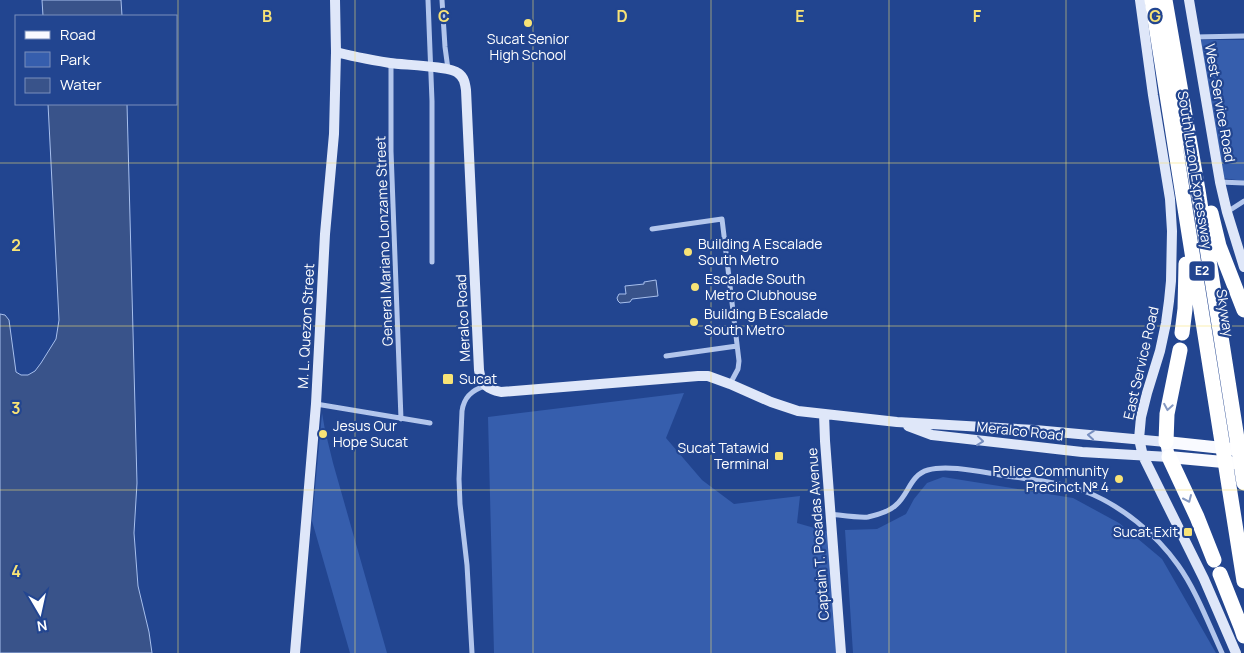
<svg xmlns="http://www.w3.org/2000/svg" width="1244" height="653" font-family="Manrope,sans-serif">
<rect width="100%" height="100%" fill="#224590"/>
<path fill="#365ead" d="M1201,40h43v141l-23,-3z
M684,393l-18,45 36,42 32,24 66,-8 -3,27 35,10 5,120h-343l-6,-236z
M322,413l3,17 8,33 54,190h-37l-38,-132z
M943,477l130,21 46,25 43,36 54,94h-363l-8,-123 32,-1 29,-15 8,-15 13,-16z"/>
<path fill="#39538a" stroke="#a7bfed" d="M42,0h79l1,16h-79z
M48,104h79l10,379 -3,50 4,53 11,46 3,21h-152v-339l5,1 4,5 7,52 5,3h7l7,-4 6,-8 15,-24 3,-19z
M656,280l2,16 -26,3 -2,3 -10,1 -2,-2 -1,-3 2,-4h7l-1,-8 19,-2v-2z"/>
<g fill="none" stroke-linecap="round" stroke-linejoin="round">
<path stroke="#b3c6ec" stroke-width="5" d="M428,0l4,101v161
M442,0l3,47 3,22
M1195,37l49,-1
M391,63v88l10,268
M1220,182l24,1
M1227,212l17,-11
M652,229l70,-10 17,142 -1,8 -8,15
M666,356l71,-10
M316,404l114,19
M830,514c10,1 29,4 38,3 9,-2 21,-5 28,-12 13,-11 14,-30 32,-35 21,-6 57,3 79,6 26,4 53,6 77,15 37,14 72,43 94,74 18,25 31,60 44,88
M472,653l-5,-88 -7,-61 -1,-25 3,-68c2,-14 10,-21 23,-25"/>
<path stroke="#dfe7f9" stroke-width="10" d="M1140,0l13,95 17,104 2,32 -1,50 -2,20 -3,22 -6,28 -13,42 -6,24 -2,22 4,17 61,123 32,74
M1189,0l31,182 7,30 17,55
M336,52c18,5 36,8 54,11 13,2 60,3 68,10 6,4 7,10 8,17l13,280c2,15 9,19 22,22l197,-16h10l22,8 41,18 27,9 99,11 138,8 131,12
M824,414l1,27 16,212
M908,426l24,9 150,17 87,5
M295,653l21,-249 9,-170 9,-100 2,-82 -1,-52"/>
<path stroke="#f9faff" stroke-width="12" d="M1232,449l-66,-7 3,15 65,6"/>
<path stroke="#fff" stroke-width="15" d="M1152,0l92,581
M1165,0l33,190 46,293
M1211,213l8,33 25,64
M1182,333l3,-24 1,-45
M1166,442l1,-28 13,-64
M1169,457l28,60 17,43
M1220,574l21,53 3,9"/>
</g>
<defs><path id="oneway-chevron" d="M-2-3.5L2.5 0L-2 3.5" fill="none" stroke-width="1.6" stroke-linecap="round" stroke-linejoin="round" transform="scale(1.25)"/></defs>
<g stroke="#8599c2">
<use href="#oneway-chevron" transform="translate(1168 407) rotate(100)"/>
<use href="#oneway-chevron" transform="translate(1188 499) rotate(66)"/>
</g>
<g stroke="#778ebf">
<use href="#oneway-chevron" transform="translate(1091 435) rotate(-175)"/>
<use href="#oneway-chevron" transform="translate(980 441) rotate(6)"/>
</g>
<path fill="none" stroke="#f8e376" stroke-width="1" stroke-opacity="0.55" d="M178,0v653M355,0v653M533,0v653M711,0v653M889,0v653M1066,0v653M0,163h1244M0,326h1244M0,490h1244"/>
<g fill="#f8e376" stroke="#224590" stroke-width="2">
<circle cx="528" cy="23" r="5"/>
<circle cx="688" cy="252" r="5"/>
<circle cx="695" cy="287" r="5"/>
<circle cx="694" cy="322" r="5"/>
<rect x="442" y="373" width="12" height="12" rx="2.5"/>
<circle cx="323" cy="434" r="5"/>
<rect x="774" y="451" width="10" height="10" rx="2.5"/>
<circle cx="1119" cy="479" r="5"/>
<rect x="1183" y="527" width="10" height="10" rx="2.5"/>
</g>
<g text-anchor="middle" stroke-width="4.5" stroke-linejoin="round" paint-order="stroke">
<rect fill="#224590" stroke="#bdc7de" stroke-width="1" x="1189.5" y="261.5" width="25" height="19" rx="4"/>
<g font-size="12" font-weight="bold" fill="#fff">
<text x="1202" y="275">E2</text>
</g>
<g font-size="14" fill="#fff" stroke="#224590" text-anchor="start">
<text x="528" y="44" text-anchor="middle">Sucat Senior<tspan x="528" dy="16">High School</tspan></text>
<text x="698" y="249">Building A Escalade<tspan x="698" dy="16">South Metro</tspan></text>
<text x="705" y="284">Escalade South<tspan x="705" dy="16">Metro Clubhouse</tspan></text>
<text x="704" y="319">Building B Escalade<tspan x="704" dy="16">South Metro</tspan></text>
<text x="459" y="384">Sucat</text>
<text x="333" y="431">Jesus Our<tspan x="333" dy="16">Hope Sucat</tspan></text>
<text x="769" y="453" text-anchor="end">Sucat Tatawid<tspan x="769" dy="16">Terminal</tspan></text>
<text x="1109" y="476" text-anchor="end">Police Community<tspan x="1109" dy="16">Precinct № 4</tspan></text>
<text x="1178" y="537" text-anchor="end">Sucat Exit</text>
</g>
<g font-size="14" fill="#fff" stroke="#224590">
<text transform="translate(1220 103) rotate(80)" y="5">West Service Road</text>
<text transform="translate(1195 170) rotate(81)" y="5">South Luzon Expressway</text>
<text transform="translate(384 241) rotate(-92)" y="5">General Mariano Lonzame Street</text>
<text transform="translate(1225 313) rotate(81)" y="5">Skyway</text>
<text transform="translate(463 318) rotate(-93)" y="5">Meralco Road</text>
<text transform="translate(306 326) rotate(-87)" y="5">M. L. Quezon Street</text>
<text transform="translate(1141 363) rotate(-77)" y="5">East Service Road</text>
<text transform="translate(1020 431) rotate(6)" y="5">Meralco Road</text>
<text transform="translate(818 534) rotate(-94)" y="5">Captain T. Posadas Avenue</text>
</g>
</g>
<g font-size="16" text-anchor="middle" font-weight="bold" fill="#f8e376" stroke="#224590" stroke-width="4.5" stroke-linejoin="round" paint-order="stroke">
<text x="267" y="22">B</text>
<text x="444" y="22">C</text>
<text x="622" y="22">D</text>
<text x="800" y="22">E</text>
<text x="977" y="22">F</text>
<text x="1155" y="22">G</text>
<text x="16" y="251">2</text>
<text x="16" y="414">3</text>
<text x="16" y="577">4</text>
</g>
<rect x="15" y="15" width="162" height="90" fill="#224590" stroke="#7a8fbc"/>
<rect x="25" y="31" width="25" height="8" fill="#f9faff" stroke="#7a8fbc"/>
<text x="60" y="40" font-size="15" fill="#ffffff">Road</text>
<rect x="25" y="52" width="25" height="15" fill="#365ead" stroke="#7a8fbc"/>
<text x="60" y="65" font-size="15" fill="#ffffff">Park</text>
<rect x="25" y="78" width="25" height="15" fill="#39538a" stroke="#7a8fbc"/>
<text x="60" y="90" font-size="15" fill="#ffffff">Water</text>
<g transform="translate(40 613) rotate(171)" stroke="#224590" stroke-width="4" paint-order="stroke">
<path d="M0-4L9 19L0 12L-9 19Z" fill="#ffffff"/>
<text y="-8" font-size="14" font-weight="bold" text-anchor="middle" fill="#ffffff">N</text>
</g>
</svg>
